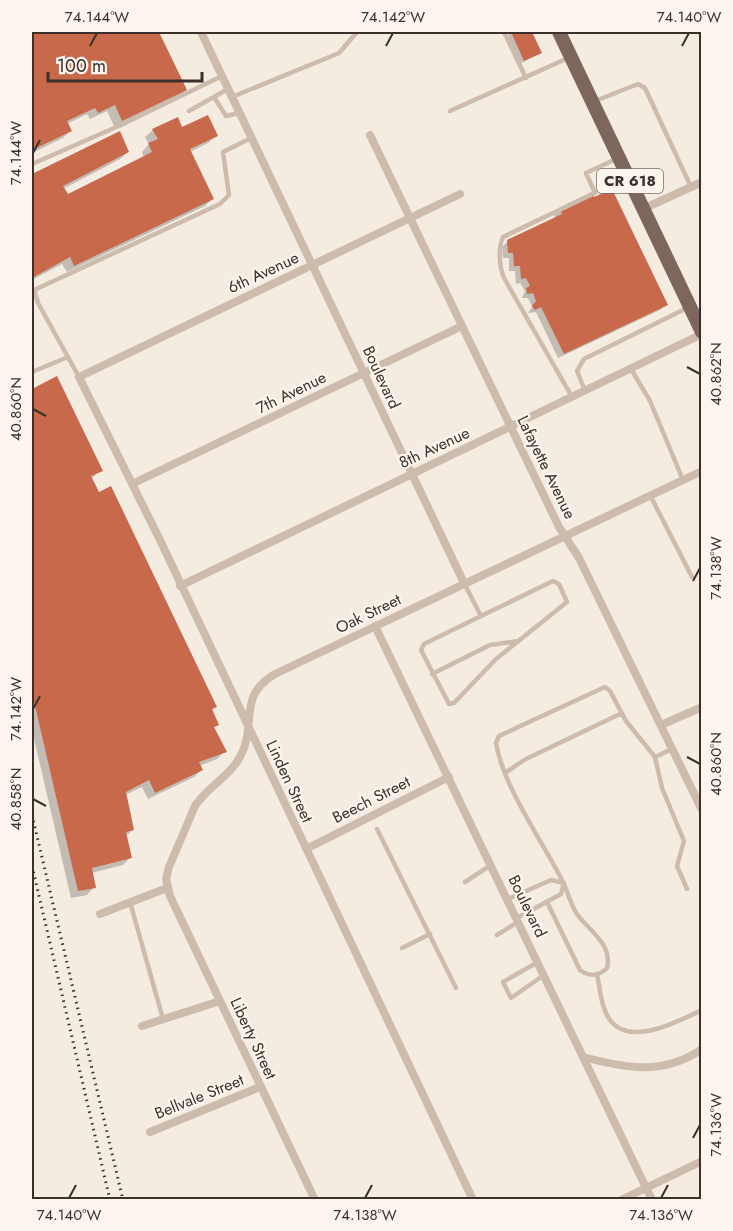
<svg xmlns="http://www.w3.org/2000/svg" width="733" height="1231" font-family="Jost,sans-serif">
<rect width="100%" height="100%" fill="#f4ebe1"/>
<path fill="#0003" d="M32,32h126l28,58 -8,8 -63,30 -8,-17 -17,8 -3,-5 -20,10 3,7 -7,7 -31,15z
M512,32h18l10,21 -22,12 -12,-28z
M181,129l35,7 -8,7 -18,9 22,47 -7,7 -138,66 -5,-8 -30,16v-105l87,-42 9,19 -8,7 -57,30 4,7 77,-38 -2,-6 7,-8 -4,-7 8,-7z
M560,209l106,96 -6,5 -102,48 -22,-46 -8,1 4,-6 -4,-9h-6l3,-7 -5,-8 -4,1 -1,-13h-6v-13h-6l-1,-11 6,-6 48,-22 -2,-4z
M57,378l44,92 -10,9 124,228 -4,4 6,13 -4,4 12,23 -8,8 -18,7 2,4 -7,7 -46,22 -6,-12 -17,8 8,35 -8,7 6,20 -8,8 -32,8 3,14 -7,8 -16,3 -39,-168v-340z"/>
<path fill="#c8694b" d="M32,32h127l28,58 -65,31 -7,-16 -17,8 -3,-5 -28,13 5,10 -40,19z
M511,32h21l10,21 -18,8z
M208,115l10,21 -28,13 24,50 -140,67 -4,-9 -38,21v-104l88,-43 9,21 -66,34 5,8 84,-42 -4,-9 10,-4 -6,-10 26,-12 4,10z
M612,189l56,116 -104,49 -23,-47 -6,3 -3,-4 4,-5 -3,-8 -6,1 -1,-6 4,-2 -4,-8 -5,1 -1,-13h-6l-1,-13h-5l-1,-13 55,-26 -3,-6 33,-16 2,5z
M57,376l46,95 -12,5 8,16 12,-6 106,221 -5,2 7,16 -5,2 13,25 -28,10 4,8 -48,23 -6,-13 -23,12 8,38 -8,2 6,26 -40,10 4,20 -18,3 -46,-198v-304z"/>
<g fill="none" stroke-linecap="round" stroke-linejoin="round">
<path stroke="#cdbbac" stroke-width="4.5" d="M504,32l22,46
M214,97l12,19 13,-3
M232,97l107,-44 18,-21
M595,101l43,-17 7,4 46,99
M189,111l39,-22
M450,111l118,-53
M32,164l89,-39 101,-49
M34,290l4,13 41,74
M32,291l188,-87 9,-9 -6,-43 28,-14
M631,369l19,32 33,79
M32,372l36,-15
M585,391l-8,-20 7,-12 103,-51
M572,397l-68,-119c-5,-12 -6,-30 -1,-41l92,-44 -9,-20 30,-14
M650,495l42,82
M464,583l17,33 -57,28 -3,6 28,54 5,-1 42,-44 71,-57 -8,-18 -6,-3 -72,35
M432,674l58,-29 28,-4
M655,757l7,31 22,53 -7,25 10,23
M505,773l19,-13 98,-47
M377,829l79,159
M465,882l26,-17
M508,899l43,-19 13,3
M130,902l33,117
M547,902l33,68c9,7 19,6 27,-2 6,-24 -19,-38 -30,-54 -7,-10 -9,-23 -15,-34 -20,-39 -59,-94 -66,-137l3,-7 106,-49 5,4 16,30 29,36 17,-8
M517,918l44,-24 3,-11
M497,935l21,-13
M402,948l28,-14
M538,962l-35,20 8,16 33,-23
M597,974c3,14 4,34 13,46 20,27 67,2 92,-10"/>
<path stroke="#cdbbac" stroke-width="8" d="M201,32l263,551
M701,32l1,1
M370,135l189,392 20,31 123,252
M460,194l-381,183 81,163 313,660
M643,209l59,-27
M132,484l330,-158
M180,586l522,-252
M375,626l277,574
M661,725l41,-18
M306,849l143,-72
M100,914l67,-26
M142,1026l78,-25
M583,1057c42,11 80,19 119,-8
M150,1132l110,-45
M315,1200l-145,-304 -4,-17 3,-12 26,-61c13,-20 35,-29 46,-51 16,-31 -4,-59 34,-81l427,-203
M621,1200l81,-39"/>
<path stroke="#7d675c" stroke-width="14" d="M559,32l143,300"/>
<path stroke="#3b302b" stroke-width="3" stroke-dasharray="1.5 4.5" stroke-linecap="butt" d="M32,815l91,385
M32,866l78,334"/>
</g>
<path fill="none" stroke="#3b302b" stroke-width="2" d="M90,46l7,-13M386,46l7,-13M682,46l7,-13M33,153l7,-13M687,367l13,7M33,409l13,7M693,581l7,-13M33,709l7,-13M687,757l13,7M33,799l13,7M693,1138l7,-13M69,1198l7,-13M365,1198l7,-13M661,1198l7,-13"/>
<g text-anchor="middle" stroke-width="4.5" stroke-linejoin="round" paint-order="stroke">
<rect fill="#fbf5ee" stroke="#756b66" stroke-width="1.5" x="597" y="169" width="66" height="24" rx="4.5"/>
<g font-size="15" font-weight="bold" fill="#3b302b">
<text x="630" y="186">CR 618</text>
</g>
<g font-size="16" fill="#3b302b" stroke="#fbf5ee">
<text transform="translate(263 272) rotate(-25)" y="6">6th Avenue</text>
<text transform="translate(382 377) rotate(65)" y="6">Boulevard</text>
<text transform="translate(291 392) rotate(-26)" y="6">7th Avenue</text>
<text transform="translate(434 447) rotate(-25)" y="6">8th Avenue</text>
<text transform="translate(547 467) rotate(64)" y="6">Lafayette Avenue</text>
<text transform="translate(368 613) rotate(-26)" y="6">Oak Street</text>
<text transform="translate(290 781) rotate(65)" y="6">Linden Street</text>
<text transform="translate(371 799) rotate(-27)" y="6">Beech Street</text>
<text transform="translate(528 906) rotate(64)" y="6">Boulevard</text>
<text transform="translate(254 1038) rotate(65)" y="6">Liberty Street</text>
<text transform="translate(199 1096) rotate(-22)" y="6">Bellvale Street</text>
</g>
</g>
<rect width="733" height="1231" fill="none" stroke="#fbf5ee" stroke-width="66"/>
<path d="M48 72v9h154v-9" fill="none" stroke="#3b302b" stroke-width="3"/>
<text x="57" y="72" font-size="18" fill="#3b302b" stroke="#fbf5ee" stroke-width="4.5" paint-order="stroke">100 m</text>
<rect x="33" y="33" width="667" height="1165" fill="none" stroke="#3b302b" stroke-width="2"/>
<g font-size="15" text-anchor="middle" fill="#3b302b">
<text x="97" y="22">74.144°W</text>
<text x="393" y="22">74.142°W</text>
<text x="689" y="22">74.140°W</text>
<text transform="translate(16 153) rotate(-90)" y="5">74.144°W</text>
<text transform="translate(716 374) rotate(-90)" y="5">40.862°N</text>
<text transform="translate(16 409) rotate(-90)" y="5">40.860°N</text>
<text transform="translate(716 568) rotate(-90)" y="5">74.138°W</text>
<text transform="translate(16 709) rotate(-90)" y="5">74.142°W</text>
<text transform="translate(716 764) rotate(-90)" y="5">40.860°N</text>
<text transform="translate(16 799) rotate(-90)" y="5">40.858°N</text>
<text transform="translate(716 1125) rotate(-90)" y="5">74.136°W</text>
<text x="69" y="1220">74.140°W</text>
<text x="365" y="1220">74.138°W</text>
<text x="661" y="1220">74.136°W</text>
</g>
</svg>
